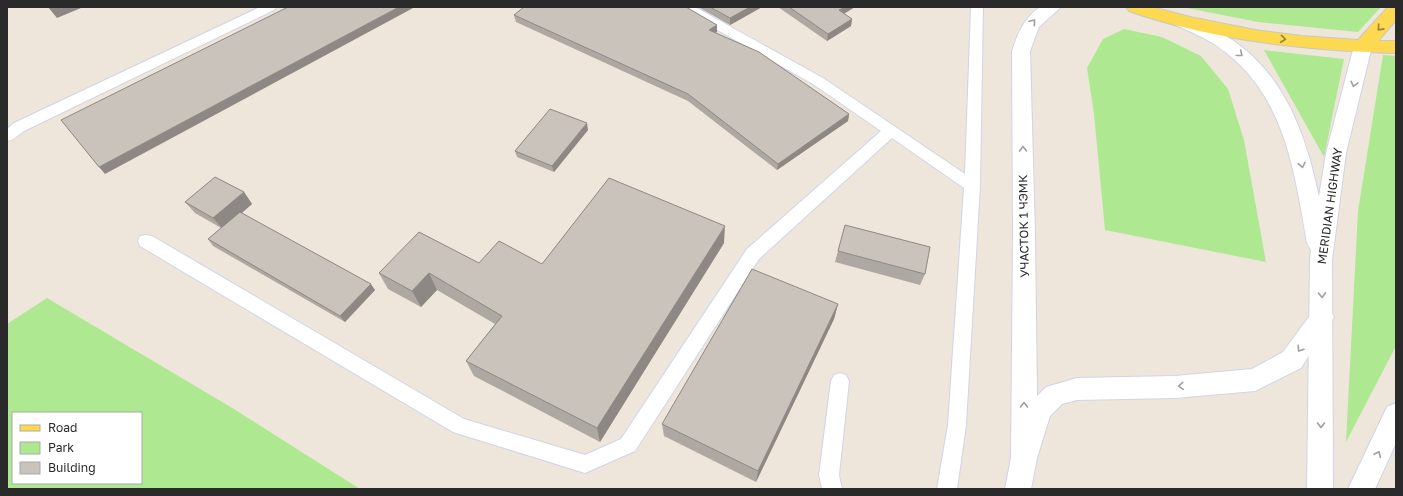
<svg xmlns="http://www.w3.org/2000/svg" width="1403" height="496" font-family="'Golos Text',sans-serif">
<rect width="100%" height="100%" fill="#eee6db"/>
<path fill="#aee992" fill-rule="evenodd" d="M1182,7h199l-23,25 -100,-10z
M1124,29l38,8 39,19 27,33 16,51 22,122 -161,-32 -11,-116 -7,-46 16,-29z
M1264,50l80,9 -20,98z
M1383,55l13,1v290l-50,96 12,-231z
M47,298l187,111 126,80h-353v-165zM13,413h128v70h-128z"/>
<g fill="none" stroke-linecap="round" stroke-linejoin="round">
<defs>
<path id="lane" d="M260,7h16l-2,3 -250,121 -12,9 -5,1v-12l7,-6z
M680,7h15l128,71 142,96 6,-167h12l-3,179 -14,239 -9,64h-20l11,-64 16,-237 -72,-50 -133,121 -124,192 -50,22 -132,-41 -313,-186 -2,-5 2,-5 6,-1 6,1 312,183 121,36 36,-16 126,-190 134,-118 -68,-47 -131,-74z
M840,373l6,2 3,6 -10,94 3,14h-20l-3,-14 12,-94 3,-6z"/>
<path id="street" d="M1040,7h21l-22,20 -9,24 5,183 2,162 9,-9 31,-9 98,-2 77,-7 31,-17 31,-42 8,-3 8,3 4,7 -33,51 -46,23 -80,7 -98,2 -15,4 -12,12 -13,42 -6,31h-26l6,-31 2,-224 -1,-183c6,-18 12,-33 28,-44z"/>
<path id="secondary" d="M1182,15c9,3 17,7 25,11 71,32 97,99 112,171l7,-44 28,-107 3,-4 6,-2 6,2 3,4 -26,107 -14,107 1,229h-26l3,-229 1,-10 -4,-7c-13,-74 -23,-152 -90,-197 -13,-9 -27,-14 -41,-21l-3,-4 3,-4z
M1396,403v40l-21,46h-27l39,-82z"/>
<path id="primary" d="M1126,7h26l38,10 65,13 47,6 56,4 30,-33h8v13l-18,21h18v12c-90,-3 -182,-12 -267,-42z"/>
</defs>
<use href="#lane" stroke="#d0d4e5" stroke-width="2"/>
<use href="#street" stroke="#d0d4e5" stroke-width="2"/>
<use href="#secondary" stroke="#d0d4e5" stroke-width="2"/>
<use href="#primary" stroke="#c8c8c8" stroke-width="2"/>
<use href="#lane" fill="#fff" fill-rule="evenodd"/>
<use href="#street" fill="#fff" fill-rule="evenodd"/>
<use href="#secondary" fill="#fff" fill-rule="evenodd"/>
<use href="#primary" fill="#fdd951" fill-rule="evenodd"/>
</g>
<path fill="#ada8a1" d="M698,7h64l-32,18z
M778,7h77l-11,7 8,5 -1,7 -24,15z
M514,15l203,17 -2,1 134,81 -1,7 -71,49 -89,-69 -172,-79z
M588,130l-34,42 -37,-15 -2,-6z
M244,192l8,12 -10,9 133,77 -30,32 -132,-76 -5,-7 13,-11 -26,-15 -10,-11z
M724,243l-124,199 -126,-66 -8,-15 29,-37 -58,-34 -16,17 -33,-18 -9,-16 100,-10 63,1z
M838,251l87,23 -5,11 -85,-23z
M838,304l-4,15 -78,163 -92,-46 -2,-12z"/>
<path fill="#8d8883" d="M48,7h33v1l-24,10z
M399,7h16l-310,167 -6,-7z
M750,7h12l-32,18v-7z
M845,7h10l-17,10 1,-7z
M852,19l-1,7 -24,15 1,-7z
M717,25v7l-8,4v-6z
M849,114l-1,7 -71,49 1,-6z
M587,123l1,7 -34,42 -2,-6z
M244,192l8,12 -29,25 -10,-11z
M725,226l-1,17 -124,199 -3,-14z
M429,273l8,17 -16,17 -9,-16z
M371,284l4,6 -30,32 -5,-6z
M838,304l-4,15 -78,163 2,-11z"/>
<path fill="#c9c3bb" stroke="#8d8883" d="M288,7h111l-300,160 -38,-47z
M524,7h162l31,18 -8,5 50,22 90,62 -71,50 -90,-70 -174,-79z
M710,7h40l-20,11z
M789,7h56l-6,3 13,9 -24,15z
M550,109l37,14 -35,43 -37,-15z
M215,177l29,15 -31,26 -28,-16z
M609,178l116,48 -128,202 -131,-67 36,-45 -73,-43 -17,18 -33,-18 40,-41 60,31 20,-22 43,23z
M240,212l131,72 -31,32 -132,-77z
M845,225l85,22 -5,27 -87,-23z
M752,269l86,35 -80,167 -96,-47z"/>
<defs><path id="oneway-chevron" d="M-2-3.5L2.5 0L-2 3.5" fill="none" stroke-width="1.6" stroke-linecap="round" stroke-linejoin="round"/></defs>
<g stroke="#9f9f9f">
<use href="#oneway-chevron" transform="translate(1033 22) rotate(-50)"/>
<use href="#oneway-chevron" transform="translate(1240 54) rotate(39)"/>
<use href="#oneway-chevron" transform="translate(1354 84) rotate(104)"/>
<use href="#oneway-chevron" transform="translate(1023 149) rotate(-91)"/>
<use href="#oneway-chevron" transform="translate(1302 165) rotate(79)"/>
<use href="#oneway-chevron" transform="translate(1322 295) rotate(89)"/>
<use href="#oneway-chevron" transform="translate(1300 349) rotate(124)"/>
<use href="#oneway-chevron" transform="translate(1181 386) rotate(176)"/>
<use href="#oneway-chevron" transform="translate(1024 405) rotate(-90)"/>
<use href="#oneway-chevron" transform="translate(1321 425) rotate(90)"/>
<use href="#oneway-chevron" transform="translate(1378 454) rotate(-65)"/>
</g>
<g stroke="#94823e">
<use href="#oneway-chevron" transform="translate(1380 28) rotate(132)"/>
<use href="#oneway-chevron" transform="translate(1283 39) rotate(6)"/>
</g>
<g text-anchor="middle" stroke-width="3" stroke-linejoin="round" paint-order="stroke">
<g font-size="12" fill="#2a2a2a" stroke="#fff">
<text transform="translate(1330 206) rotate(-82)" y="4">MERIDIAN HIGHWAY</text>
<text transform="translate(1024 226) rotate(-91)" y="4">УЧАСТОК 1 ЧЭМК</text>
</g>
</g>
<rect width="1403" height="496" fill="none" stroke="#2a2a2a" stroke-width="16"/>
<rect x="12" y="412" width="130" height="72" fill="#ffffff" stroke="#aaaaaa"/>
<rect x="20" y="425" width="20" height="6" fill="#fdd951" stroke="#aaaaaa"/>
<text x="48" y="432" font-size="12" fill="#2a2a2a">Road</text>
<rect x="20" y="442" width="20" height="12" fill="#aee992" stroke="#aaaaaa"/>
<text x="48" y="452" font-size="12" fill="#2a2a2a">Park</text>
<rect x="20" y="462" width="20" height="12" fill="#c9c3bb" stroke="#aaaaaa"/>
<text x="48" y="472" font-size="12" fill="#2a2a2a">Building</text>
</svg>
